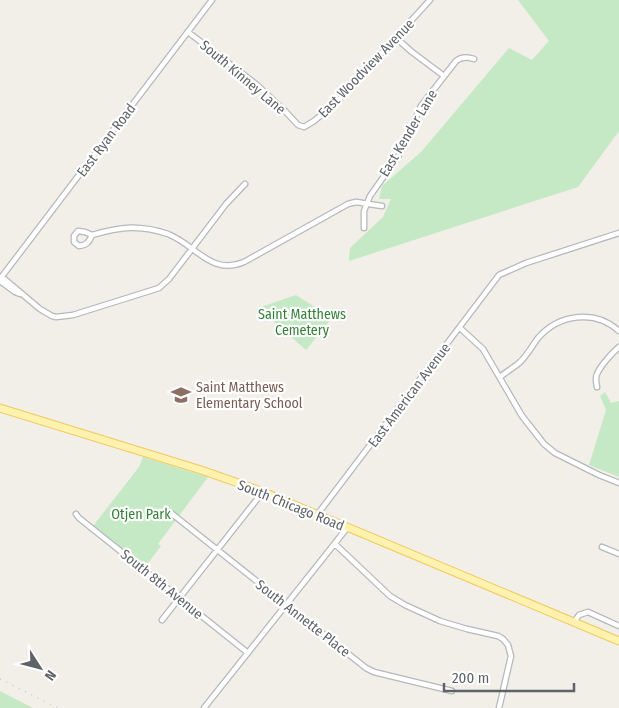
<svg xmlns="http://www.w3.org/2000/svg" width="619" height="708" font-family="'Fira Sans Condensed',sans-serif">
<rect width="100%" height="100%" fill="#f1efe8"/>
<path fill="#c5e8c5" d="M518,0h101v131l-41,56 -229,74 1,-13 33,-31 8,-18h-12l3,-13 39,-34 88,-104 23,12 17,-19z
M296,295l36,23 -26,32 -48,-42z
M605,392l6,11 8,-2v76l-30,-12 17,-55 -6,-14z
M143,457l65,20 -50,67 3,2 -16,21 -52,-41 46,-59z
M0,691l33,17h-33z"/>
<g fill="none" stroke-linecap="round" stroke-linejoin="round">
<defs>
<path id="minor" d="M188,32l69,53 29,27 12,13 6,2 10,-6 24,-20 92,-101
M396,38l16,14 32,24
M364,228v-17l6,-15 29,-41 22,-49 35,-45c6,-5 12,-4 18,-2
M92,235c-3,7 -5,10 -13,11l-5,-4v-6l4,-5 7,1 7,3c28,-8 47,-11 76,-1 28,11 43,42 76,28l104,-58 8,-2 26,4
M2,277l38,32 12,7 4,1 17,-2 86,-27 10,-9 57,-75 19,-20
M0,279l212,-279
M0,281l15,11 5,2
M460,328l23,21 39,67 22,28 11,9 44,22 20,8
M500,377c6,-5 13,-9 19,-14 8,-7 13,-17 19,-25 21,-24 57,-29 81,-7
M597,387c-1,-5 -2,-9 0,-13 4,-9 15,-21 22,-27
M171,513l195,155 8,4 78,19
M76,514l3,4 169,135
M317,515l182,-240 27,-12 93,-30
M335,544l55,52 15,9 35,16 27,8 31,7 5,3 5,6 3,11 -12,52
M602,547l17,7
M162,620l96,-122 3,-7
M574,622l5,-7 9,-3 31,14
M204,708l143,-180"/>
<path id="primary" d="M0,408l201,62 60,21 358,150"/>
</defs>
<use href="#minor" stroke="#b5b8bc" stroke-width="7"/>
<use href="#primary" stroke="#f2c960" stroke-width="9"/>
<use href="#minor" stroke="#fff" stroke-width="4.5"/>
<use href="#primary" stroke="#fff2af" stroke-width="7"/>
<path stroke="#b6b7b8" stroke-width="1" stroke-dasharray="1 6" stroke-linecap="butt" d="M0,679l58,29"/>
</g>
<defs>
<symbol id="school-bare" viewBox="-9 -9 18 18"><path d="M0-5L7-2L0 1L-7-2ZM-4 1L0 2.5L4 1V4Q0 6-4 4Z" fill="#8d6e63" stroke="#fff" stroke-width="2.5" paint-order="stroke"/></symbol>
</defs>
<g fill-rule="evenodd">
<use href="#school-bare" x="167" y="381" width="28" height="28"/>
</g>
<g text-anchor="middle" stroke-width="4.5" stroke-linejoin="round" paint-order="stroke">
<g font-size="14" fill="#5f6368" stroke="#fff">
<text transform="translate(366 68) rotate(-46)" y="5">East Woodview Avenue</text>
<text transform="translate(243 77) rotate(40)" y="5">South Kinney Lane</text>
<text transform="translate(408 133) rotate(-59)" y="5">East Kender Lane</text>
<text transform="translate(106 140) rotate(-53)" y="5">East Ryan Road</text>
<text transform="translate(409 395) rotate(-53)" y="5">East American Avenue</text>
<text transform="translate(291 505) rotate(22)" y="5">South Chicago Road</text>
<text transform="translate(162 584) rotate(39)" y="5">South 8th Avenue</text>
<text transform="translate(303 618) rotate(38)" y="5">South Annette Place</text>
</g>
<g font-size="14" fill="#348238" stroke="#fff">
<text x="302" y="319">Saint Matthews<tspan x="302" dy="16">Cemetery</tspan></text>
<text x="141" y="519">Otjen Park</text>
</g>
<g font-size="14" fill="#785e54" stroke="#fff" text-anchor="start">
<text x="196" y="392">Saint Matthews<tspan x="196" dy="16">Elementary School</tspan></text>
</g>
</g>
<g transform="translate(40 668) rotate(126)" stroke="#ffffff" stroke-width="4" paint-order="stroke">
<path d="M0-4L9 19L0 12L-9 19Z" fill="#5f6368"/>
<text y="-8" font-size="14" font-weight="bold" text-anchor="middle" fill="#5f6368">N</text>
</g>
<path d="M444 683v8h130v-8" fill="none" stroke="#5f6368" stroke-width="2.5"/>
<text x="452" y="683" font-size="15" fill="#5f6368" stroke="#ffffff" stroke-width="4" paint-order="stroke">200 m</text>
</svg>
